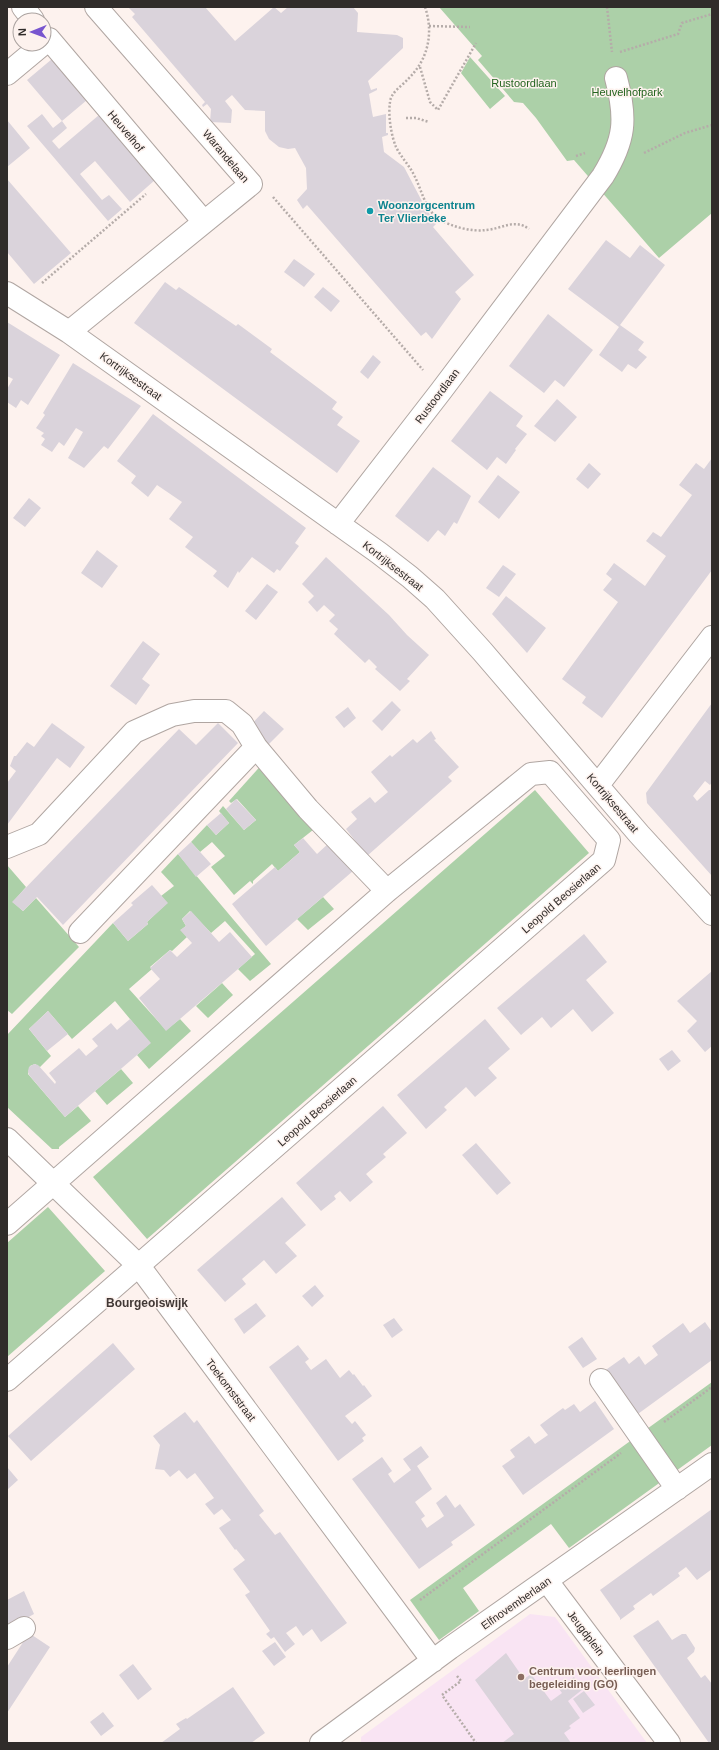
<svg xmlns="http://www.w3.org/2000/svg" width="719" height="1750" font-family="Helvetica,sans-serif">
<rect width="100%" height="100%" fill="#fdf2ee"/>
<path fill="#f9e4f3" d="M530,1614l25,3 92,126h-286v-6z"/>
<path fill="#acd0a8" d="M439,7h273v206l-53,45 -85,-98 -7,1 -31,-43 -13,-15 -9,-1 -36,-42 4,-4z
M470,57l35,39 -15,13 -29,-36z
M264,762l54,64 -24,19 6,7 -22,19 -6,-7 -19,17v3l-3,-3 -16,14 -23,-28 14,-11 -13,-14 -12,10 -9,-10 16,-17 9,10 13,-12 -10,-12 4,-5 21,24 12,-10 -19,-21 -6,4 -2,-2z
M535,790l54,63 -442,386 -54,-62z
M178,854l93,110 -21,17 -12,-12 17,-15 -30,-33 -14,12 -21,-22 -8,8 4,7 -5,4 6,7 -15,14 -2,-1 -20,17 2,2 -23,20 37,41 14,-11 11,12 -42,38 -12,-14 13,-12 -35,-42 -43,38 -24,-28 -19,18 22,27 -11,11 -5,-3 -5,2 -2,8 37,43 13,-11 13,15 -32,26v2h-7l-45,-42v-72l106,-112 15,18 20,-17 -1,-2 20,-19 -6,-7 13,-10 -13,-14z
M7,865l19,22 -13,15 10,9 13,-13 43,49 -67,67 -5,-4z
M323,897l11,12 -26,21 -11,-11z
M222,983l11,12 -25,23 -12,-12z
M121,1069l12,14 -26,22 -12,-14z
M48,1207l57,64 -98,86v-114z
M712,1382v63l-143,103 -18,-24 -88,64 16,23 -40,29 -29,-40z"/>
<path fill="#dad3db" d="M128,7h77l30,34 39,-34 7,6 7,-6h65l5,6 -1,19 40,3 6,3v10l-35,33 3,9 6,-2v2l-8,4 3,18 1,5 13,-3v19h2v2l-6,2 2,15 20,15 21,40 11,17 -3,3 41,48 -19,17 6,7 -29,40 -6,-7 -5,4 -114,-131 -4,4 -6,-9 10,-11 -1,-21 -11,-20 -7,1 -9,-2 -10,-8 -4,-8v-20l-20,-1 -13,-15 -7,6 7,9 -1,13 -21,-1 1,-13 -4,-5 -4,3 -1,-2 3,-3 -73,-85 3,-3z
M52,59l35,41 -25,21 5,7 -15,13 7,8 40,-34 56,65 -25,22 -35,-41 -15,13 22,26 7,-5 13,14 -14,12 -81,-95 15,-12 11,14 9,-7 -35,-41z
M7,120l23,28 -23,19z
M7,179l64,74 -37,31 -27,-32z
M606,240l24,18 10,-13 25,20 -45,60 24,17 -6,8 9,7 -11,12 -8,-5 -6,8 -23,-17 20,-28 -51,-38z
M294,259l21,15 -11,13 -20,-15z
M165,282l11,8 3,-3 57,39 2,-2 34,25 -2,3 67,50 -5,7 11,8 -6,8 23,16 -23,32 -203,-150z
M323,287l17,14 -9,11 -17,-15z
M548,314l45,36 -29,37 -9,-7 -11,13 -35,-27z
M7,322l53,33 -32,50 -7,-5 -5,8 -9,-6v-13l6,-10 -6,-3z
M373,355l8,7 -13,17 -8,-7z
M73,363l68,43 -33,43 -4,-3 -20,22 -16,-10 15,-26 -7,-4 -12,18 -5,-4 -7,10 -11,-7 4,-6 -4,-3 3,-3 -8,-5 9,-13 -2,-2z
M490,391l33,25 -7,10 11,8 -12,15 1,1 -10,14 -9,-7 -10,13 -36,-29z
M557,399l20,18 -22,25 -21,-16z
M153,414l153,114 -11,15 4,3 -19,25 -3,-2 -3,4 -22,-16 -13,16 -1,-2 -10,17 -15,-12 4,-5 -32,-24 8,-10 -24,-18 13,-17 -25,-17 -9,12 -17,-14 5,-7 -19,-15z
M712,458v112l-110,148 -20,-15 4,-6 -24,-18 56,-77 -15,-12 9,-11 -6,-5 8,-11 31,23 21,-30 -20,-15 7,-9 8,5 31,-42 -13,-10 17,-22 8,6z
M589,463l12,11 -13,15 -12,-10z
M433,467l38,29 -14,28 -3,-2 -9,14 -7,-6 -10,12 -33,-26z
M498,475l22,17 -21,27 -21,-17z
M29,498l12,10 -16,19 -12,-9z
M97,550l21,16 -16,22 -21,-15z
M326,557l63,58 18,20 22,20 -22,24 3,2 -10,10 -25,-22 2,-2 -8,-8 -4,4 -31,-29 4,-5 -9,-8 6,-6 -11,-10 -7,7 -9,-10 6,-6 -12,-12z
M503,565l13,9 -17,23 -13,-9z
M267,584l11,8 -22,28 -11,-9z
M506,596l40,32 -19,25 -35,-39z
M143,641l17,13 -18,25 8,6 -14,20 -26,-19z
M392,701l9,9 -19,21 -10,-10z
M712,703v79l-2,3 -5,-4 -12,15 4,5 12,-11h3v86l-65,-73 -1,-10z
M348,707l8,11 -12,10 -9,-11z
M264,711l20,18 -19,19 -18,-19z
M52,723l33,24 -15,21 -13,-10 -50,67v-42l9,-12 -6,-5 4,-10h2l11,-14 7,5z
M218,723l20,20 -175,182 -26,-28 -14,14 -11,-9 167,-173 17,16z
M431,731l5,8 -2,1 25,27 -11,10 4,4 -85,75 -21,-27 11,-10 -6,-7 19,-15 5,6 13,-11 -17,-20 19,-17 2,2 21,-18 4,4z
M236,799l20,21 -12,10 -18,-21z
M221,813l8,10 -13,12 -9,-10z
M303,838l14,16 12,-11 24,28 -87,75 -23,-28 -11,-14 43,-37 3,4 22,-19 -6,-7z
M191,842l20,22 -15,13 -18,-23z
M152,885l16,18 -21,19 1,2 -20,17 -15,-18 20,-18 -2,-2z
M191,911l28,31 11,-10 22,25 -86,74 -27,-33 21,-19 -10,-11 20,-18 7,7 15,-14 -12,-13 6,-4 -4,-7z
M584,934l23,28 -21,18 28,33 -22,19 -19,-23 -22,19 -9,-11 -21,18 -24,-27z
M712,971v75l-7,6 -18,-21 10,-10 -20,-20z
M48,1011l20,23 -21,17 -18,-22z
M130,1019l21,24 -86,74 -36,-42 -1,-4 1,-4 5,-3 4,1 17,19 1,-2 -7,-9 30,-25 7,8 12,-10 -6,-7 19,-16 6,7z
M485,1019l25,30 -22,19 9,10 -22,19 -9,-10 -22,20 3,3 -21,19 -29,-34z
M672,1050l9,11 -13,10 -9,-12z
M383,1106l24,27 -24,21 3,3 -20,17 7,8 -23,20 -10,-11 -6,5 2,3 -15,12 -25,-28z
M476,1143l35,40 -14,12 -35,-40z
M282,1197l24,28 -21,18 12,13 -21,18 -12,-14 -22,19 4,5 -21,18 -28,-32z
M315,1285l9,11 -12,11 -10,-11z
M256,1303l10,13 -22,18 -10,-15z
M394,1318l9,12 -11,8 -9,-13z
M705,1322l7,10v28l-81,59 -31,-45 24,-17 5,7 10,-8 6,9 13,-10 -6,-9 31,-23 7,10z
M582,1337l15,22 -14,9 -15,-21z
M113,1343l22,26 -104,92 -23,-25z
M298,1345l11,14 -4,3 6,8 15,-11 14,19 9,-8 4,5 1,-1 9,12 1,-1 8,11 -27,20 7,8 3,-3 11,14 -4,3 2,3 -26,20 -69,-94z
M595,1401l19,28 -91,66 -21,-29 13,-9 -5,-7 19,-14 6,8 13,-9 -8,-10 23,-17 2,2 9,-6 6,8z
M185,1412l9,11 3,-3 67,91 -5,4 16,20 5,-3 67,91 -26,19 -9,-13 -9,7 -7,-10 -10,7 9,11 -10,8 -11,-15 -3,2 -5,-5 4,-3 -25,-36 5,-3 -17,-23 12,-9 -9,-11 -1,1 -16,-22 12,-8 -9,-11 -8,6 -9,-11 9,-6 -19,-25 -8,6 -8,-9 -9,7 -6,-7 -9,-1 5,-24 -7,-9z
M421,1446l8,11 -12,9 15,23 -17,13 10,14 -4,3 6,9 17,-12 -8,-13 10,-8 9,13 5,-4 15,21 -24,17 2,3 -34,24 -67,-90 30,-22 10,14 -4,3 6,9 17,-13 -8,-11z
M7,1467l11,13 -11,10z
M712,1509v60l-15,11 -11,-13 -8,6 2,3 -27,20 -2,-3 -18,13 2,3 -15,11v-2l-20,-28z
M24,1591l10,23 -27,15v-29z
M658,1620l14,20 10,-6h4l9,14 -1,4 -7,6 14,20 4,-3 7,9v59h-3l-76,-107z
M29,1633l21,14 -43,66v-46z
M275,1642l11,15 -12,9 -12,-15z
M506,1653l18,26 7,-5 20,27 11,-8 -3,-4 15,-12 9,12 -15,12 12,17 -11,8 2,2 -7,5 7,10h-69l12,-9 -39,-54z
M133,1664l19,25 -14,11 -19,-25z
M233,1687l32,46 -14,10h-90l19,-14 -4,-5 10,-6 1,1z
M584,1691l11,14 -12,8 -10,-14z
M103,1712l11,14 -13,10 -11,-14z"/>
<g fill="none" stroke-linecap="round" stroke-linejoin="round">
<defs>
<path id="minor" d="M23,7l10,13
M49,39l155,183
M7,74l36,-30
M7,293l62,39 310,221 31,24 25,22 47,52 157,183 73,80
M69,332l182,-148 -155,-177
M338,524l103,-133 162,-215c22,-36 24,-57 13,-98
M256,747l52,62 79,82
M598,785l114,-148
M7,847l32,-13 95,-102 38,-17 22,-4h32l16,13 14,23 -176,185
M7,1139l132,127 294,395
M7,1224l380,-333 144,-117 19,-2 59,68 -5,20 -597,520
M601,1380l76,109
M547,1581l122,162
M7,1638l17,-10
M321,1743l129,-95 262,-184"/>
</defs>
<use href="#minor" stroke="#b0a6a2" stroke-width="24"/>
<path stroke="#b5aca9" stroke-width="2.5" stroke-dasharray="2 2" stroke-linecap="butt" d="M425,7c9,26 3,53 -17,72 -6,7 -17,13 -18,23 -2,13 1,33 6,45 5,10 13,18 18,28 8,15 11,35 25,44 13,8 33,13 47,11 16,-1 28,-12 43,-1
M607,7l5,45
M429,26l41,1
M620,52l58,-18 4,-11 30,-9
M420,67l10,35 8,8 38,-67
M406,118h10l13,4
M644,153l41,-20 27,-8
M576,156l9,-3
M273,197l150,173
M42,283l104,-89
M664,1422l48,-35
M420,1600l201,-147
M457,1676l4,5 -19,14 34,48"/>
<use href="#minor" stroke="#fff" stroke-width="22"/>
</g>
<circle fill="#0f9aa8" stroke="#fdf2ee" stroke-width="1.5" cx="370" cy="211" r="4"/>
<circle fill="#8d6e63" stroke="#fdf2ee" stroke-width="1.5" cx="521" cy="1677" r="4"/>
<g text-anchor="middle" stroke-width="3" stroke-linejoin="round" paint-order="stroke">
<g font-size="11" fill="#24641f" stroke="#fdf2ee">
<text x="524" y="87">Rustoordlaan</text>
<text x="627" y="96">Heuvelhofpark</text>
</g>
<g font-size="11" fill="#302c2a" stroke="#fdf2ee">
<text transform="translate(126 131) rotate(50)" y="4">Heuvelhof</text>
<text transform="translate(226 156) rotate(50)" y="4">Warandelaan</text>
<text transform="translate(131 376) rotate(36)" y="4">Kortrijksestraat</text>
<text transform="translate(437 396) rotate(-53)" y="4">Rustoordlaan</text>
<text transform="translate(393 566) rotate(38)" y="4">Kortrijksestraat</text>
<text transform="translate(613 803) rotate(50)" y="4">Kortrijksestraat</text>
<text transform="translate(561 898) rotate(-41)" y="4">Leopold Beosierlaan</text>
<text transform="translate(317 1111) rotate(-41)" y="4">Leopold Beosierlaan</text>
<text transform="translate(231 1390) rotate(53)" y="4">Toekomststraat</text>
<text transform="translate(516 1603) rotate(-35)" y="4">Elfnovemberlaan</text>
<text transform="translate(586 1633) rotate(53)" y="4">Jeugdplein</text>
</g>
<g font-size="11" font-weight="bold" fill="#0d838f" stroke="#fdf2ee" text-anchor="start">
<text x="378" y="209">Woonzorgcentrum<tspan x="378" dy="13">Ter Vlierbeke</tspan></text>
</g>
<g font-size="11" font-weight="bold" fill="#785e54" stroke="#fdf2ee" text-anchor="start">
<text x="529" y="1675">Centrum voor leerlingen<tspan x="529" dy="13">begeleiding (GO)</tspan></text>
</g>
<g font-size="12" font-weight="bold" fill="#413835" stroke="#fdf2ee">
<text x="147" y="1307">Bourgeoiswijk</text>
</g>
</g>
<rect width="719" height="1750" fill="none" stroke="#302c2a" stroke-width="16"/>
<g transform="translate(32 32) rotate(269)"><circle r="19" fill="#fdf2ee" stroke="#aba3a0"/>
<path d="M0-3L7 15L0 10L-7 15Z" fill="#7855cf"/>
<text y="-6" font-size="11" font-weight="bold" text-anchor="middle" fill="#302c2a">N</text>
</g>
</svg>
